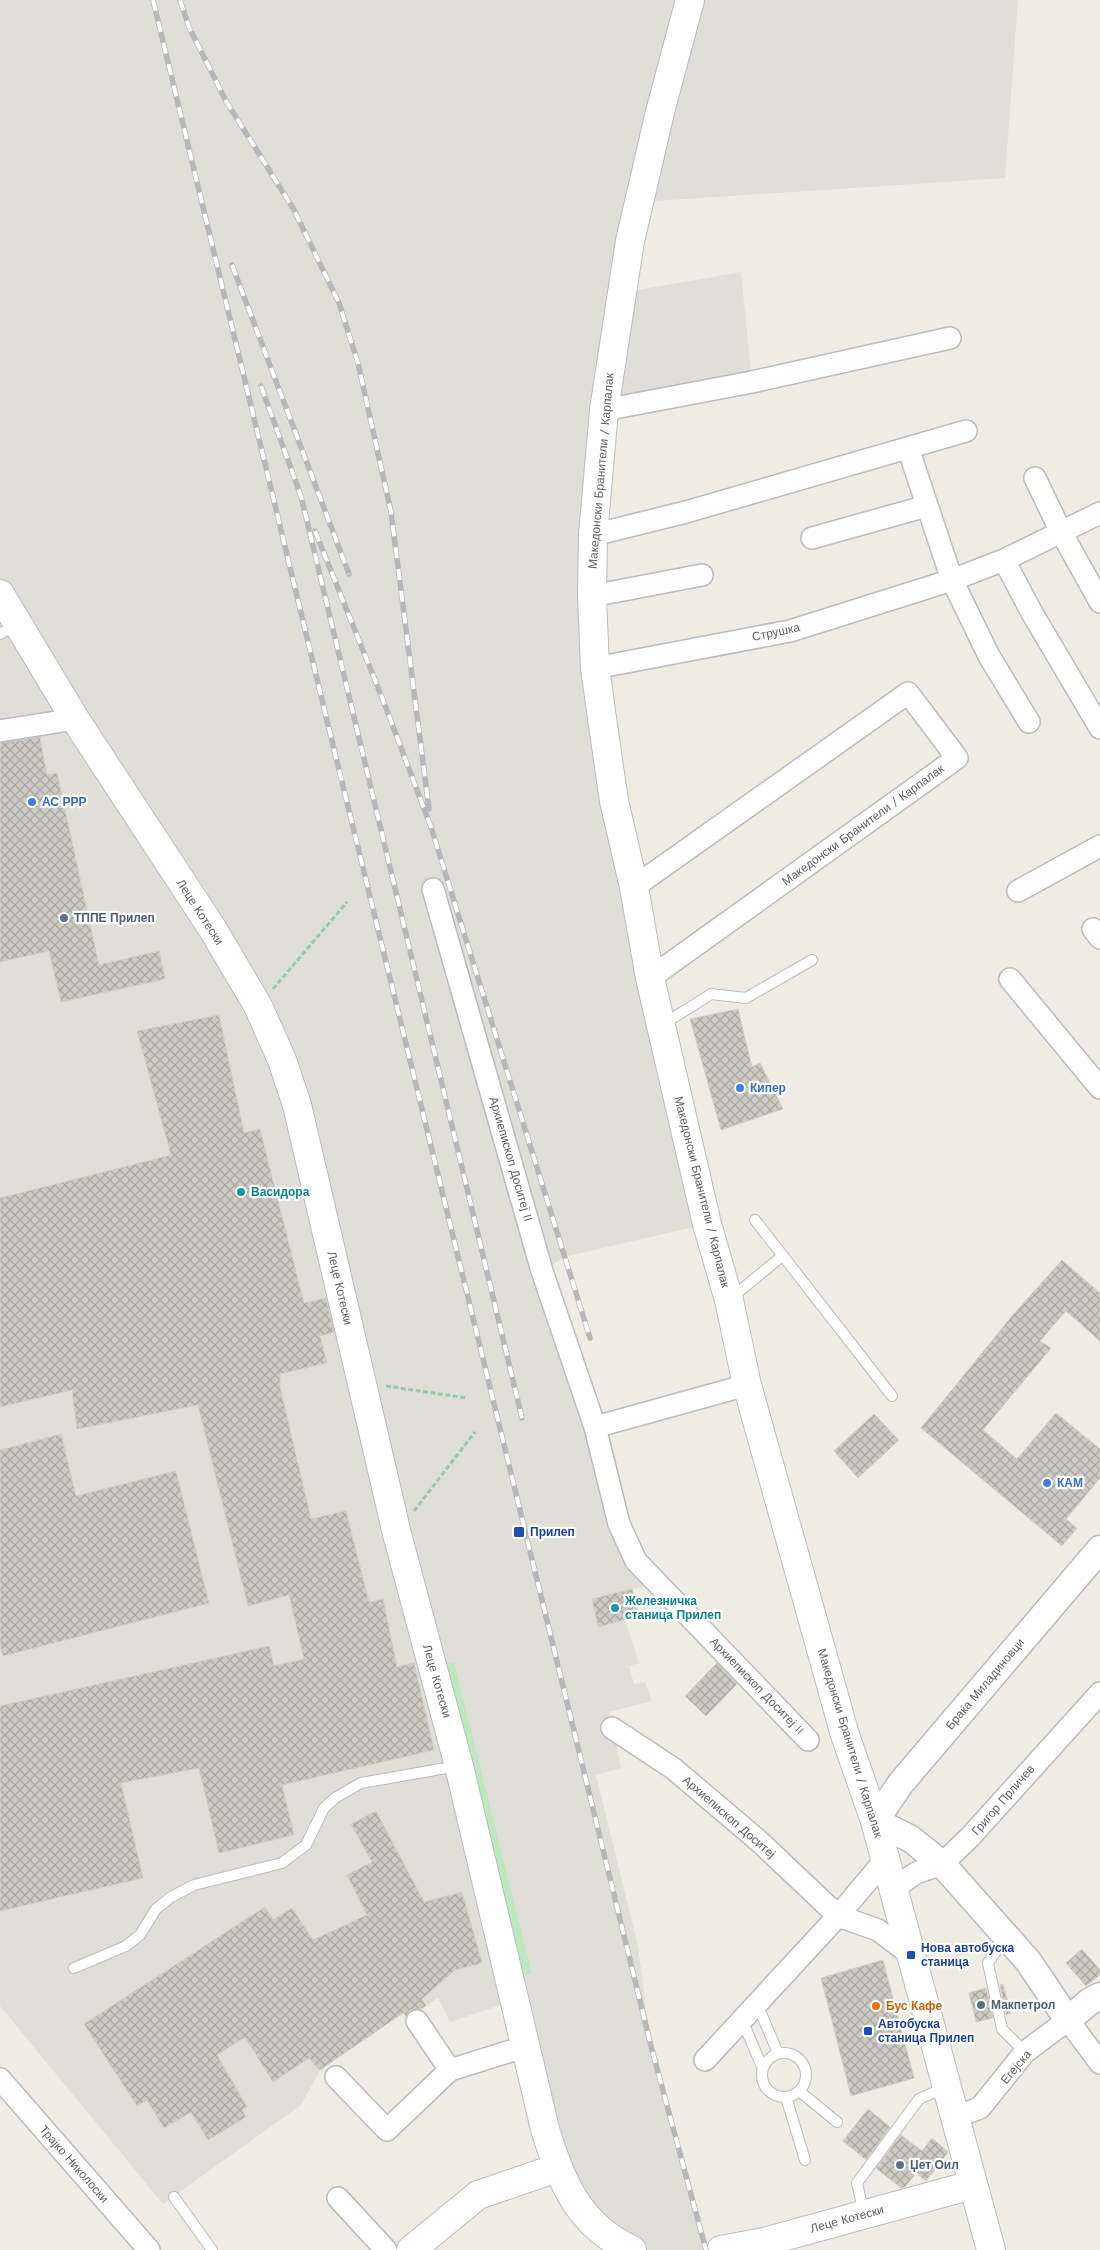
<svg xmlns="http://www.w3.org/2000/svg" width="1100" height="2250" font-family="'Work Sans',sans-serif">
<defs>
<pattern id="building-cross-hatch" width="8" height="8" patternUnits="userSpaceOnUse" patternTransform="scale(1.25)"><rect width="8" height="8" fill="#cccac2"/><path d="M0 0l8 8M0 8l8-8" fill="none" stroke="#a9a7a1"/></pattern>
</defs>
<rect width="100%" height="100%" fill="#efede3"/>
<path fill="#dfded7" d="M0,0h1018l-13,178 -366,24 -18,91 120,-21 11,110 -147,28 -10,258 112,556 -143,33 -21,14 101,315 -52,14 6,27 27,-7 14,43 -10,3 5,18 11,-2 7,19 -43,11 12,56 -25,7 42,171 13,100 55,204h-74l-51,-38 -65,-212 -66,22 -12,-24 -31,20 -4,-5 -83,57 -19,35 -138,99 -163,-198z"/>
<path fill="#bde9bf" d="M431,1662l23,1 78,311 -22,4z"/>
<path fill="url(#building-cross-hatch)" stroke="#d4cfc0" d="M40,737l7,38 10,-2 42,192 60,-14 6,28 -104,23 -12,-51 -49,11v-219z
M738,1009l14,58 8,-4 23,46 -62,21 -31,-111z
M219,1015l25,118 16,-4 44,174 22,-5 8,34 -14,4 7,27 -47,11v13l31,132 35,-8 23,91 14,-3 14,68 17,-4 20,87 -152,35 12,50 -75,18 -20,-85 -78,15 22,95 -143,33v-205l269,-60 5,20 30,-7 -15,-64 -41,11 -50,-201 -121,24 -5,-39 -72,17v-209l171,-43 -34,-124z
M1062,1260l38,33v48l-34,-30 -26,30 11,7 -68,82 34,29 39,-46 44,36v29l-34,41 11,9 -15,18 -141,-118 91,-112z
M874,1414l25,26 -41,38 -24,-27z
M61,1434l15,62 100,-25 33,132 -206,53 -3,-11v-195z
M632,1589l7,27 -41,11 -6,-28z
M717,1663l20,21 -31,32 -21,-20z
M376,1811l48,91 38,-10 20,71 -27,7 -33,29 4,7 -5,3 -11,1 -4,6 -3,-3 -83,57 -11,-12 -36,24 -28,-45 -28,18 30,52 -5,3 4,7 -38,23 -17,-28 -27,16 -17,-28 -10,6 -53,-82 181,-117 8,13 19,-12 21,32 54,-25 -20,-40 25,-13 -21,-38z
M1082,1949l18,21v5l-14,11 -20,-23z
M883,1960l31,118 -63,18 -30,-118z
M1003,1984l8,29 -5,2 -6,-30z
M986,1988l7,30 -17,4 -7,-29z
M868,2109l22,18 -24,33 -23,-19z
M901,2135l21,16 10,-13 16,14 -22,29 -10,-8 -11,14 -4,1 -25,-20z"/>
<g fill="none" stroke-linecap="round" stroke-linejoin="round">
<defs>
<path id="service" d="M0,634l17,-10
M662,1025l49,-31 35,4 66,-38
M755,1220l137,176
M730,1299l51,-42
M1006,1937l-18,26 14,66 23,23
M74,1968l52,-22 14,-11 16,-26 15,-12 23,-12 88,-22 24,-18 18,-37 11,-10 26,-15 97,-17
M757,2004l21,49
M742,2020l21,49
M762 2075a22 22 0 1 1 44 0a22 22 0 1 1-44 0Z
M799,2091l38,31
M786,2097l19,63
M174,2197l38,53
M864,2214l-7,-31 62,-84 27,-12"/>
<path id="minor" d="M604,410l148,-28 198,-44
M908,448l44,132 37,76 40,66
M1035,478l26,54 39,70
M593,535l93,-23 280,-81
M812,538l115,-32
M1004,560l28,53 68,115
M592,596l110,-21
M595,668l195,-37 162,-51 52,-20 96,-47
M0,731l75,-12
M634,887l274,-194 49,65 -307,220
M433,889l109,382 53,156 24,97 17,37 172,179
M1018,891l82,-45
M1093,929l7,9
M1010,979l90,109
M595,1427l152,-42
M612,1728l62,41 86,73 78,74 40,14 33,25
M893,1889l23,-16 26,-9 28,-27 130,-144
M417,2021l33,49
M705,2060l133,-144 47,-56
M336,2077l51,53 63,-60 77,-24
M0,2079l149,171
M955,2117l25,-9 45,-56 43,-32 32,43
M338,2198l48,52"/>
<path id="tertiary" d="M1100,1549l-199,234 -26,38 36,18 31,25 86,97 40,59 21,-18 11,-6"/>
<path id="secondary" d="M690,0l-30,112 -30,129 -26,169 -11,125 -1,61 3,72 9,64 10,69 20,86 16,91 57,246 22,76 18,85 98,350 30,86 116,429
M0,594l75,125 137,209 46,78 24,54 15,45 100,429 62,232 86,363c16,53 34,97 87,121
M411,2250l67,-55 79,-27
M721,2250l43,-8 208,-57"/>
</defs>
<use href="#service" stroke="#b8bbc0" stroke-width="12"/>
<use href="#minor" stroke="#b8bbc0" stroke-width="24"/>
<use href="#tertiary" stroke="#b8bbc0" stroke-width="29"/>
<use href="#secondary" stroke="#b8bcc2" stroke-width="30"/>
<path stroke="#95caa7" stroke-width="3" stroke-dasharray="5 2.5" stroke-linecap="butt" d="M273,989l74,-87
M386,1386l81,12
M414,1511l61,-79"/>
<use href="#service" stroke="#fff" stroke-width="10"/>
<use href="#minor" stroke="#fff" stroke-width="21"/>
<use href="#tertiary" stroke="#fff" stroke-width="26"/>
<use href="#secondary" stroke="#fff" stroke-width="28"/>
<defs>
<path id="rail" d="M153,0l178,737 320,1309 55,204
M180,0l9,27 37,74 68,109 45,93 19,60 33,149 38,297
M232,265l117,309
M261,386l40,110 221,922
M315,531l68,169 48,127 159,511"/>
</defs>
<use href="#rail" stroke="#b6b7b8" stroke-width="5.5"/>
<use href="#rail" stroke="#fff" stroke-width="4" stroke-dasharray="11" stroke-linecap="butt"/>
</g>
<g fill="#3f7fe0" stroke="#fff" stroke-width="2">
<circle cx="32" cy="802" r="5"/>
<circle cx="740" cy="1088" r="5"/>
<circle cx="1047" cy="1483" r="5"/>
</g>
<g fill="#5c6f8a" stroke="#fff" stroke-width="2">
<circle cx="64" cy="918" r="5"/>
<circle cx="981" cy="2005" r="5"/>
<circle cx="900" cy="2165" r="5"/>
</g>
<g fill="#0f9aa8" stroke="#fff" stroke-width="2">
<circle cx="241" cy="1192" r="5"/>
<circle cx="615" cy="1608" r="5"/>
</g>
<g fill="#1a4fb4" stroke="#fff" stroke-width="2">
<rect x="513" y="1526" width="12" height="12" rx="2.5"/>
<rect x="906" y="1950" width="10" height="10" rx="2.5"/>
<rect x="863" y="2026" width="10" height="10" rx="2.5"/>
</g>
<circle fill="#e8710a" stroke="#fff" stroke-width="2" cx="876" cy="2006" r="5"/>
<g text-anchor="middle" stroke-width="4.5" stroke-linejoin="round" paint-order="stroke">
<g font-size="12" fill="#5b5f65" stroke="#fff">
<text transform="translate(601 471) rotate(-85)" y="4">Македонски Бранители / Карпалак</text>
<text transform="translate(776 632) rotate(-12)" y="4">Струшка</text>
<text transform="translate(863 825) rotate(-36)" y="4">Македонски Бранители / Карпалак</text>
<text transform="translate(200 912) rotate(57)" y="4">Леце Котески</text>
<text transform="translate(511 1159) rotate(74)" y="4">Архиепископ Доситеј II</text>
<text transform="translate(702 1192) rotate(76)" y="4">Македонски Бранители / Карпалак</text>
<text transform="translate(340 1288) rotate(77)" y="4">Леце Котески</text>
<text transform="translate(437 1681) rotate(74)" y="4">Леце Котески</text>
<text transform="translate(985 1684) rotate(-50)" y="4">Браќа Миладиновци</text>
<text transform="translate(757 1686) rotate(46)" y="4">Архиепископ Доситеј II</text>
<text transform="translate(850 1743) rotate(73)" y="4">Македонски Бранители / Карпалак</text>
<text transform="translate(1003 1800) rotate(-49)" y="4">Григор Прличев</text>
<text transform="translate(729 1817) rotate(41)" y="4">Архиепископ Доситеј</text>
<text transform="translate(1016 2067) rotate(-50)" y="4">Егејска</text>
<text transform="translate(74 2164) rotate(49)" y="4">Трајко Николоски</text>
<text transform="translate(847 2219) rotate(-15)" y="4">Леце Котески</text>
</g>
<g font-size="12" font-weight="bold" fill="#366cbe" stroke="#fff" text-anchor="start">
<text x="42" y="806">АС РРР</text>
<text x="750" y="1092">Кипер</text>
<text x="1057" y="1487">КАМ</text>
</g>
<g font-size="12" font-weight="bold" fill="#4e5e75" stroke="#fff" text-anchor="start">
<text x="74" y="922">ТППЕ Прилеп</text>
<text x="991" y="2009">Макпетрол</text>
<text x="910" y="2169">Џет Оил</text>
</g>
<g font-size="12" font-weight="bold" fill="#0d838f" stroke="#fff" text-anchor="start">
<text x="251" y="1196">Васидора</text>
<text x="625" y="1605">Железничка<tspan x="625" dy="14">станица Прилеп</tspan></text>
</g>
<g font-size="12" font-weight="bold" fill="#164399" stroke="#fff" text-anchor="start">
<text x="530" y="1536">Прилеп</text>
<text x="921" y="1952">Нова автобуска<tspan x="921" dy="14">станица</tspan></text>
<text x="878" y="2028">Автобуска<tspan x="878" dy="14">станица Прилеп</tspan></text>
</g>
<g font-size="12" font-weight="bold" fill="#c56008" stroke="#fff" text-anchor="start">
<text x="886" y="2010">Бус Кафе</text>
</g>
</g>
</svg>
